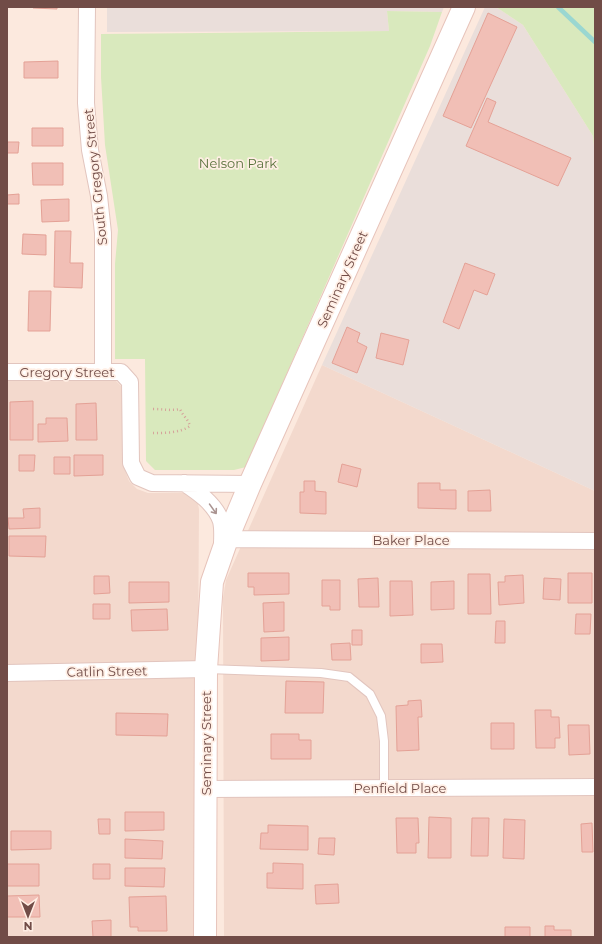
<svg xmlns="http://www.w3.org/2000/svg" width="602" height="944" font-family="Montserrat,sans-serif">
<rect width="100%" height="100%" fill="#fce9de"/>
<path fill="#f3d9cd" d="M322,365l273,126v446h-371l-1,-339 3,-18z
M7,380h103l6,1 5,5 1,7 2,75 5,13 8,8 11,4h36l9,2 4,5 2,9 -3,428h-189z"/>
<path fill="#eadeda" d="M107,7h337l-2,5 -55,-1 2,20 -282,1z
M485,7h11l27,18 70,111 2,20v335l-273,-126z"/>
<path fill="#d9e9bd" d="M496,7h99v148l-2,-19 -70,-111z
M387,11l55,1 -12,34 -184,421 -12,3h-79l-9,-9 -1,-102h-30v-95l3,-34 -13,-85 -4,-68v-43l288,-3z"/>
<g fill="none" stroke-linecap="round" stroke-linejoin="round">
<path stroke="#9ad7d1" stroke-width="4.5" d="M558,7l37,35"/>
</g>
<path fill="#f1bfb6" stroke="#e4a196" d="M33,7h24v2l-24,-1z
M488,13l29,14 -46,101 -28,-12z
M58,61v17h-34v-16z
M487,98l9,4 -8,20 83,36 -13,28 -92,-40z
M32,128h31v18h-31z
M7,142h12l-1,11h-11z
M32,163h31v22h-30z
M19,194v10h-12v-9z
M69,199v22l-27,1 -1,-22z
M55,231h16l-1,32h13l-1,25 -28,-1z
M23,234l23,1v20l-24,-1z
M465,263l30,11 -8,21 -13,-5 -15,39 -16,-7z
M29,291h22l-1,40h-22z
M347,327l13,6 -3,9 10,5 -10,26 -25,-10z
M381,333l28,7 -6,25 -27,-7z
M33,401v39h-23v-38z
M96,403l1,37h-21v-36z
M46,418h21l1,23 -30,1v-18h8z
M19,455h16l-1,16h-15z
M74,455h29v20l-29,1z
M54,457h16v17h-16z
M342,464l19,5 -4,18 -19,-5z
M304,481h11v10l11,1v22l-26,-1v-21h4z
M418,483h22v7h16v19l-38,-1z
M490,490l1,21h-23v-20z
M40,508v20l-31,1 -1,-11h16l-1,-9z
M9,536h37l-1,21 -36,-1z
M248,573h41v21l-35,1v-8h-6z
M568,573h24v30h-24z
M468,574h22l1,40h-23z
M523,575l1,28 -25,2 -1,-23h7v-6z
M94,576h15l1,17 -16,1z
M378,578l1,29h-20l-1,-28z
M544,578l17,1 -1,21 -17,-1z
M322,580h18v30h-10v-4h-8z
M390,581h22l1,34 -23,1z
M454,581v28l-23,1v-28z
M129,582h40v20l-40,1z
M284,602v29l-20,1 -1,-29z
M93,604h17v15h-17z
M167,609l1,21 -36,1 -1,-21z
M576,614h15l-1,20h-15z
M496,621h9v22h-10z
M352,630h10v15h-10z
M289,637v23l-28,1v-23z
M350,643l1,17h-19l-1,-16z
M421,644h21l1,18 -22,1z
M286,681l38,1 -1,31h-38z
M421,700l1,17h-4l1,33 -22,1 -1,-45 12,-1v-4z
M535,710h16v7h8l1,21h-5v10h-19z
M116,713l52,1 -1,22 -51,-1z
M491,723h23v26h-23z
M568,725h21l1,29 -21,1z
M271,734h28v6h12v19h-40z
M125,812h39v18l-39,1z
M429,817l22,1v40h-23z
M396,818h22l1,25h-3v10h-19z
M472,818h17l-1,38h-17z
M98,819h12v15h-11z
M504,819l21,1 -1,39 -21,-1z
M592,823l1,29h-11l-1,-28z
M268,825l40,1v24l-48,-1 1,-16h7z
M11,831h40v18l-40,1z
M319,838h16l-1,17 -16,-1z
M125,839l38,2 -1,18 -37,-1z
M273,863l30,1v25l-36,-1v-15h6z
M7,864h32v22h-32z
M93,864h17v15h-17z
M125,868h40l-1,19 -39,-1z
M338,884l1,19 -23,1 -1,-19z
M39,895l1,22h-33v-21z
M166,896l1,35h-29v-4h-8l-1,-30z
M111,920v17h-18l-1,-16z
M545,926h9v4h17v7h-26z
M505,927h25v10h-25z"/>
<g fill="none" stroke-linecap="round" stroke-linejoin="round">
<defs>
<path id="lane" d="M207,669l114,4 28,4 21,17 11,22 3,25v47"/>
<path id="street" d="M87,7l-1,96 4,47 9,46 4,37v138
M7,372h114l9,10 1,81 7,14 14,6 98,1
M184,483c14,9 31,21 37,38 2,8 1,16 1,24
M227,539l368,2
M7,673l199,-4
M205,789l390,-2"/>
<path id="secondary" d="M205,937l1,-268 6,-87 15,-43 23,-55 214,-477"/>
</defs>
<use href="#lane" stroke="#e2c5be" stroke-width="10"/>
<use href="#street" stroke="#e2c5be" stroke-width="18"/>
<use href="#secondary" stroke="#e7c4bb" stroke-width="24"/>
<path stroke="#d5a29a" stroke-width="2.5" stroke-dasharray="1 3" stroke-linecap="butt" d="M153,409c10,0 18,2 27,0 3,7 8,10 10,17 -10,7 -25,7 -37,7"/>
<use href="#lane" stroke="#fff" stroke-width="8"/>
<use href="#street" stroke="#fff" stroke-width="16"/>
<use href="#secondary" stroke="#fff" stroke-width="22"/>
</g>
<defs><path id="oneway-shaft" d="M-6 0H5M1.5-3L5.5 0L1.5 3" fill="none" stroke-width="1.6" stroke-linecap="round" stroke-linejoin="round"/></defs>
<use stroke="#aa9491" href="#oneway-shaft" transform="translate(213 509) rotate(55)"/>
<g text-anchor="middle" stroke-width="3.5" stroke-linejoin="round" paint-order="stroke">
<g font-size="13" fill="#59723c" stroke="#ffeee4">
<text x="238" y="168">Nelson Park</text>
</g>
<g font-size="13" fill="#714c47" stroke="#ffeee4">
<text transform="translate(95 177) rotate(-96)" y="5">South Gregory Street</text>
<text transform="translate(342 279) rotate(-66)" y="5">Seminary Street</text>
<text x="67" y="377">Gregory Street</text>
<text x="411" y="545">Baker Place</text>
<text transform="translate(107 671) rotate(-1)" y="5">Catlin Street</text>
<text transform="translate(206 743) rotate(-90)" y="5">Seminary Street</text>
<text x="400" y="793">Penfield Place</text>
</g>
</g>
<rect width="602" height="944" fill="none" stroke="#714c47" stroke-width="16"/>
<g transform="translate(28 916) rotate(180)" stroke="#ffeee4" stroke-width="3" paint-order="stroke">
<path d="M0-3L7 15L0 10L-7 15Z" fill="#714c47"/>
<text y="-6" font-size="11" font-weight="bold" text-anchor="middle" fill="#714c47">N</text>
</g>
</svg>
